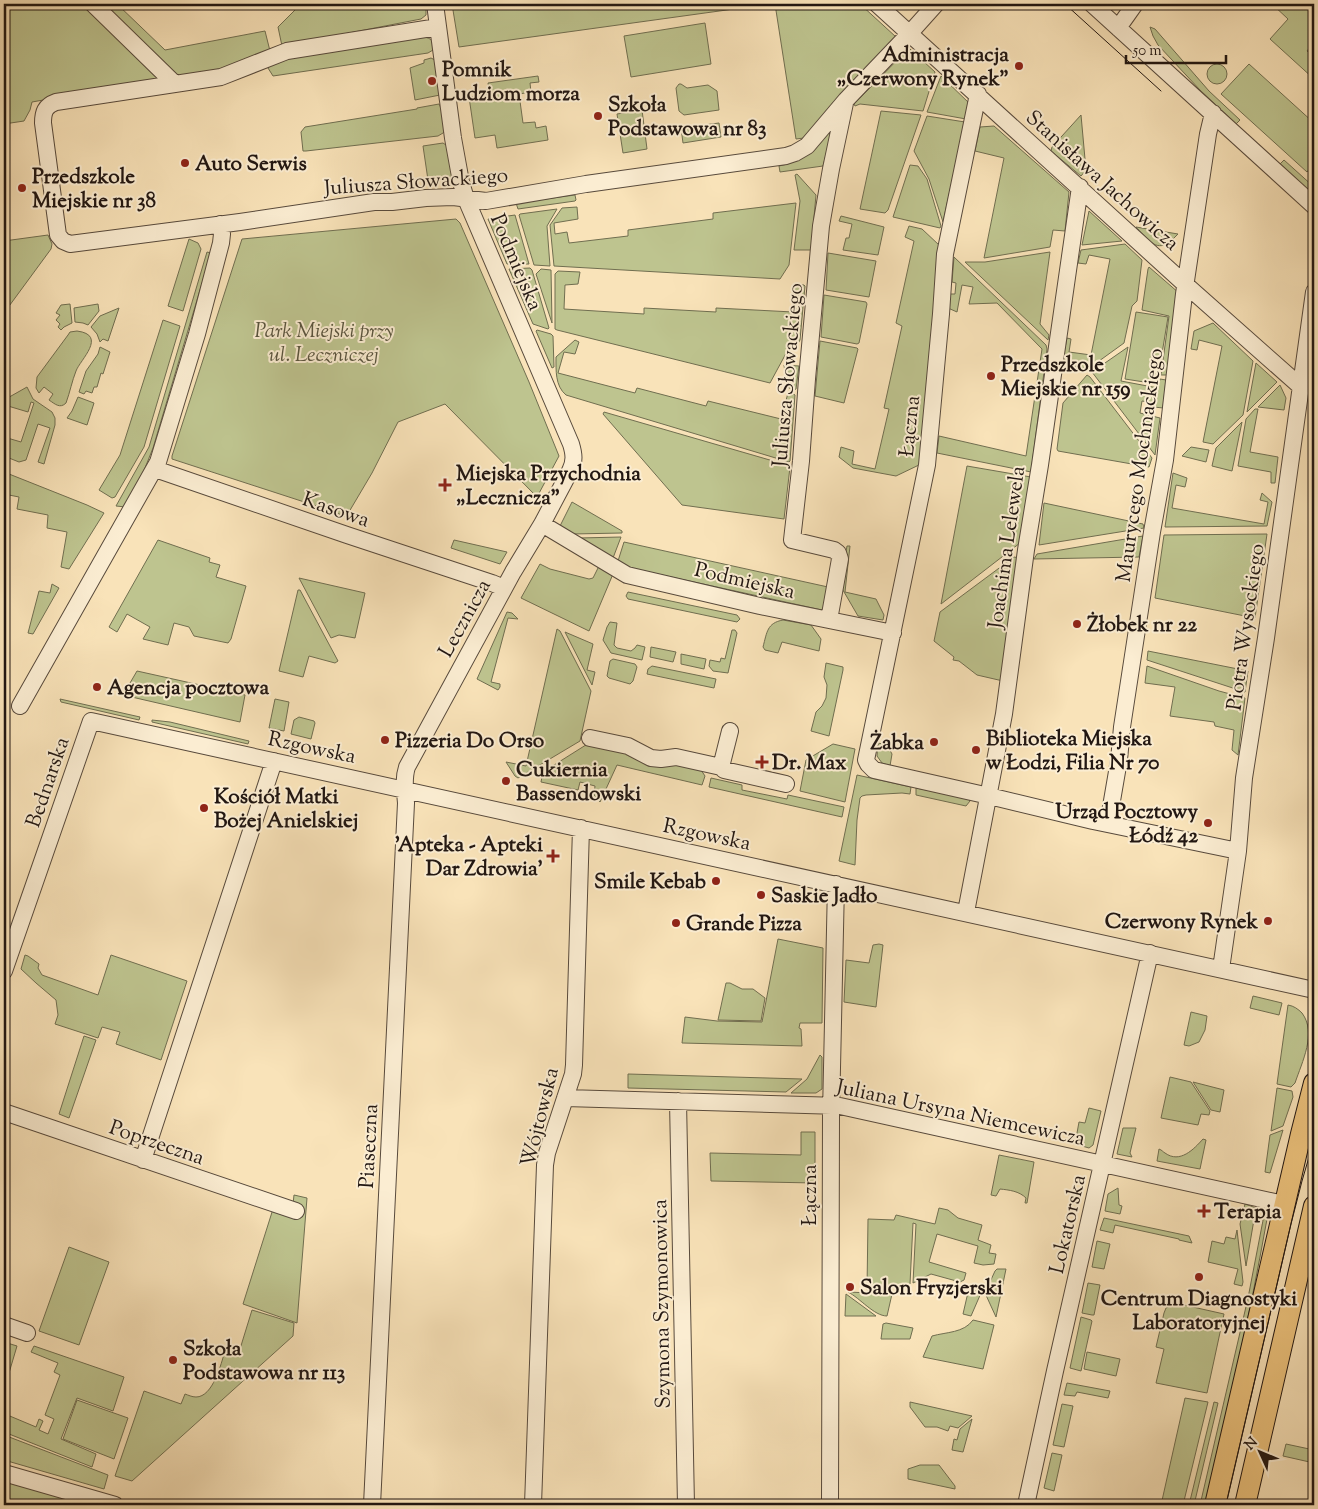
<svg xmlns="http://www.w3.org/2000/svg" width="1318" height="1509" font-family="'Sorts Mill Goudy',serif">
<rect width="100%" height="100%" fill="#f9e3b9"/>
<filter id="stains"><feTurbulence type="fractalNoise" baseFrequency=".004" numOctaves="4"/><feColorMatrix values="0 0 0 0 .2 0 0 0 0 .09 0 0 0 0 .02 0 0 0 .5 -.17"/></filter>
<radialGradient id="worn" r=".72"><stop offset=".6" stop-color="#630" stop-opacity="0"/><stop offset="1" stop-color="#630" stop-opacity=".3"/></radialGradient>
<path fill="#bec48f" stroke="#706e50" d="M4,4h113l48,46 100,-19 5,20 -33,15 -205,36 -2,8 -6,11 -20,3z
M301,4h125v11l-5,4 -139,27 -4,-19z
M452,4h318l-311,43z
M775,4h85l36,33 -92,101 -8,1z
M1272,4h32l10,8v30l-7,9 7,6v22l-44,-40 18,-20z
M705,23l6,41 -80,13 -7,-41z
M1150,27l5,2 54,62 31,29 -4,4 -36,-34 -42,-45 -5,-9z
M423,37c10,1 10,5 10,13l-5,3 -155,23 -5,-8 2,-4 11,-5z
M908,49h2l25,23 -12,39 -63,-7 -5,2 -1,-2 5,-5z
M431,58l4,2 5,35 -25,5 -5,-32 14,-5v-3z
M1249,64l65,59v40l-7,9 -86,-78z
M1207 74a10 10 0 1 1 20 0a10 10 0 1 1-20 0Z
M538,76l1,6 -9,1 1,9 -12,2 4,29 12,-1 1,6 10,-2 2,14 -51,8 -2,-13 -20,3 -6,-41 21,-3 -2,-11z
M941,76l28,27 -3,16 -39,-7z
M679,84h2l6,4 21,-3 9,6 2,19 -35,5 -5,-4 -3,-23z
M439,104l2,4 4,23 -2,2 -5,3 -132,15h-3l-2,-19 4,-5 112,-18v-1z
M642,110l5,39 -24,4 -6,-39z
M881,111l40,4 -33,95 -3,3 -25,-4z
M1081,115l5,55 -5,6 -30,-25 1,-4z
M927,116l38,6 -22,100 -14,-43 -15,-28z
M719,123l2,14 -38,6 -2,-15z
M994,126l75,66 -4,39 -12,-1 -3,17 -66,11 20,-100 -29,-7 5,-24z
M833,128l-10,38 -43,6 -1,-6c29,-6 34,-17 54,-38z
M443,143l6,4 4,30 -25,3 -5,-34z
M1284,160l30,27v9l-34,-32z
M910,165l8,1 9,13 14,47 -1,2 -47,-11z
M797,174l19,21 -5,55h-17l6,-49 -5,-26z
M575,195l1,5 -1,1 -57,8 -2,-6z
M796,203l-7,62 -9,14 -226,-13 -4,-41 12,-17 15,-1 1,12 -24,4 1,11 12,-2 2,11 59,-7v-6l85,-11v-6z
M557,209l-10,17 3,40 -16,-1 -15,-50 1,-1z
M1089,211l33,30 -40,4z
M515,215l14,49h-22l-19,-45z
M841,216l43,11 -6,28 -35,-5 3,-12h3l3,-14 -13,-3z
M456,219l4,4 69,159 30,74 -22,41 -92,-93 -47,18 -26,51 -26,44 -14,-6 -160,-52v-3l70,-217z
M909,226l13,3 17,16 -18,219 -25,12 -43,-8 -14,-11 2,-10 13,4 -2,13 23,5 14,-60 -5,-1 18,-82 -6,-3 18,-82 -9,-4z
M1136,227l42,7 -11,11 -1,-1c-12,7 -22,-9 -30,-17z
M48,235l4,9 -1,5 -47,64v-72z
M189,239l9,4 3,6 -18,62 -15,-5z
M1125,244l17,16 -5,41 -5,5 -8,37 -36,26 -21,-4 -4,-7 4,-20 4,1 -2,13 22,3 19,-96 -21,-4 -3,9 -8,-1 3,-13z
M207,252l4,1 -58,195 -8,20 -19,39 -10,-1 33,-59z
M1050,252l-10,72 9,11 -1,5 -83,-78h20z
M828,253l48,8 -7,36 -43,-7z
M954,257l92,88 1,4 -16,123 -94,-19 2,-17 87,20 16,-107 -45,-46 -28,1 4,-17 -11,-2 -5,27 -9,-4 2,-14h5l1,-11 -4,-1z
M1149,267l30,26 -12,82h-6l8,-59 -27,-6 6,-41z
M530,268l2,2 17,58 -1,1 -15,-5 -24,-55z
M541,269l10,1 1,53 -16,-49z
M558,271l22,1 -2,12 -13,1 -1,24 80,5v-6l72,4v-4l77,4 1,-28 10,1 1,1 -5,54 -4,7 -6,-1 -20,37 -213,-53 -2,-1v-55z
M824,295l42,7 1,2 -8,39 -2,1 -36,-7z
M70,304l2,19 -8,4 -3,3 -3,-3 2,-3 -4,-4 4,-5 -4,-2 5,-8z
M98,304l1,7 -11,14 -5,-2 -8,-1 -1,-14z
M119,308l-11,33 -5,-2 -3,3 -3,-8 -6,-7 9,-11z
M1136,312l32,5 -11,67 -32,-5z
M163,320l17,6 -36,121 -29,50 -3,1 -13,-8 21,-35z
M1213,323l40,38 -10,54 -30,29 -10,-2 19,-96 -23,-6 -2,10 -6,-1 3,-18z
M537,330l14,4 2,2 1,31 -2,1 -16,-37z
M77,331c31,4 3,29 -1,40 -4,10 -6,21 -10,32 -6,6 -11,1 -17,-3l4,-6 -9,-7 -5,6 -3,-5 1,-11 31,-42 2,-3z
M575,340l4,2 -4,12 -11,-2 -6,21 77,20 2,-5 69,18 2,-5 73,18 7,-26h4l3,2 -5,66 -1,1 -223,-67c-11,-9 -10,-25 -10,-38z
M820,341l37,7 1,1 -14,54 -29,-7z
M100,347l10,5 -7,22 -2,-1 -4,14h-3l-2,6 -6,-2 -2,3 -5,-2 7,-21 12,-17z
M1128,347l-7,34 37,7 2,-9 6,1 -3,28 -9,-1 1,-4 -13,-2 -2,12 20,5 -5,37 -63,-83z
M1256,363l21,19 -30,30z
M784,365l15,1 -3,23 -2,1 -7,-3z
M1087,375l3,2 62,81 -3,9 -91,-16 -1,-2 6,-46z
M1280,385l6,13 -2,12 -26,-3z
M27,387l6,12 19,13 3,6v7l-11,39 -6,-2 12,-34 -12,-4 -12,36 -7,2 -15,-6v-19l17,5 13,-39 -3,-1 -3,10 -20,-6 -1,2 -3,-2v-6z
M78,397l16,6 -7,22 -20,-7 5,-7z
M1255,409h3l-8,43 28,5 -3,26h-4v-11l-33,-6 8,-47z
M604,412l183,53 3,2 -6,52 -102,-14 -79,-91z
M1242,422l-10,49 -20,-5 4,-18z
M1191,447l18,3 -3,12 -24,-6z
M967,466l64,11 -11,66 -79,61z
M4,472l83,33 17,8 -35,56 -8,-2 6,-35 -20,-4 1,-13 -31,-6 2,-12 -15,-3z
M1173,473l14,5 -2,9 -9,-2 -4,23 92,16 4,-22 -8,-2 2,-7 10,9 -5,24 -102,1z
M572,502l50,29v2l-50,1 -12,-8z
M1044,503l99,21 1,4 -105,17z
M1267,534l-12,84 -100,-20 9,-63z
M1143,536l-4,21 -105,2 3,-5z
M621,537l-8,21 -34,-20z
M158,540l52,18 -1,4 11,3 -4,12 30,9 -15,53 -3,4 -34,-7 -5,-9 -15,-4 -6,22 -25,-6 7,-12 -23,-13 -10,18 -8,-5z
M454,540l53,12 -7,12 -49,-16z
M624,542l204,45 -4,21 -2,2 -192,-42 -12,-7z
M847,546h3l-5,46 31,7 8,16 -1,5 -25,-4 -18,-31z
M1014,557l5,1 -16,123 -26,-6 -18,-14 -6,-1 1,-3 -20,-16 6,-29z
M540,564l10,5 39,10 4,-1 6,-12 14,8 -24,57 -68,-33z
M299,578l66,15 -10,45 -16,-3 -8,3z
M52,584l7,4 -26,46 -5,-1 11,-42 11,2z
M298,590h2l38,71 -3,2 -26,-7 -6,21 -24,-6z
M628,592l109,23 3,4 -3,3 -109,-23 -2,-3z
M507,612l5,1 6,6 -10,-1 -17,64 9,2v3l-2,3 -21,-11z
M783,620l28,5 10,14 -2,12 -37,-9 -4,11 -13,-3 -2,-3c4,-15 4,-24 20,-27z
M610,622l7,1 -3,22 3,3 14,3 4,-3 2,-3 8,2 -3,13 -31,-7 -8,-13 4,-13z
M557,629l3,2 31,60 -11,50 -62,37 -3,-2 -9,-14 20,4z
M732,630h3l2,3 -9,40 -15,-2 -4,-5 1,-6 10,2 1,-4 4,1z
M565,632l28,12 -6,26 8,2 -3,13z
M651,647l25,5 -3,10 -23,-5z
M1148,651l100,20 -3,21 -98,-32z
M681,654l25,5 -2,10 -23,-5z
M613,659l22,5 2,3 -4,14 -3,3 -21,-6 -2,-2 3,-15z
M826,663l17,4v3l-14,66 -18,-5 5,-19 6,-6 4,-8 1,-13 -3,-8z
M652,666l64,13 -2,9 -67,-14 1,-5z
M1147,666l72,25 26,7 -7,57 -6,-5 2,-20 -19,-4 -1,-4 -44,-6 5,-29 -30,-4z
M137,671l108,24 -5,27 -117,-27z
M60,699l80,18 -1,3 -78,-18z
M275,699l14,3 -5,29 -15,-3z
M299,717l15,4 1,2 -4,16 -20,-5 3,-14z
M152,720l18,2 79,19 -1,3 -96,-22z
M589,743l82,21 28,3 6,9 -3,9 -85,-20 -17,37 -6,-7 1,-9 -15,-4 -2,8 -37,-8 2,-10z
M878,743l9,2 5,9 -2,12 -8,-3 -5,-7z
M833,744l22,5 -10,53 -45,-11 6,-31z
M857,775l54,12 -1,7 -8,-1 -36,2 -4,1 -2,2 -3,22 -2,45 -16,-4z
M711,778l31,7v5l45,9 1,-4 56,12 -2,10 -133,-30z
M916,788l52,10 2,3 -4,5 -50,-11z
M778,939l45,9 -1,75h-22l-1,5 2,1 1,17 -120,-3 3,-26 32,4 45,1z
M879,944l4,1 -7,62 -32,-5 2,-42 23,3 4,-18z
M25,955l3,1 11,8 -1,4 4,7 56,20 13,-40 76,26 -26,79 -45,-16 4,-12 -18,-5 -4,11 -43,-14 3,-9 -2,-15 -20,-17 -15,-14z
M726,983h4l12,6h11l12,9 -4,23 -43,-1z
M1253,996l29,7 -3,12 -29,-7z
M1288,1005c6,1 10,4 14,8 15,20 0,49 -7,70l-4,4 -14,-3z
M1191,1012l16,4 -2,14 -6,12 -10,4 -5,-1z
M84,1036l12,4 -27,78 -10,-4z
M820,1055l2,2v32l-6,4h-25l16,-14z
M628,1074l174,5 -16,13 -158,-4z
M1170,1077l21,5 19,29 -1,4 -8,-1 -3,11 -37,-7z
M1193,1082l31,8 -4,22 -9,-2z
M1277,1088l15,3 1,6 -10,29 -12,5z
M1089,1108l12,3 -8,34 -4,3 -14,-4 4,-22 6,1z
M1123,1128h13l-6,25 2,4 -15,-3z
M1283,1130l-13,43 -5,-1 5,-37z
M801,1132h14v51l-104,-2 -1,-28 91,2z
M1203,1139l3,1 -6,29 -43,-8 2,-12c3,1 4,3 6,4 15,11 29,-4 38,-14z
M999,1155l35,7 -7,41h-2l1,-5c-7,-7 -17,-8 -26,-9l-4,7 -5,-1z
M1118,1188l1,17 3,1 -2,8 -15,-3 3,-17z
M294,1195l13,3 -10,125 -54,-19 30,-95 20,-5z
M1245,1204l11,4 -10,58 -6,-42z
M939,1208l9,2 10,8 24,7 -4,15 13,5 -2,8 7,1 -2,10 -11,1 -9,-2 4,-17 -41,-12 -8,28 37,11 -2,7 -4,2 -29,-8 -18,9 3,-59 -3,-1 -3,61 -4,2 -39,4 1,-71 26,1 2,-5 39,9z
M1265,1210l2,9c-17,96 -39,191 -61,286h-6l48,-207z
M1104,1218l85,18 3,7 -13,-3v-1l-64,-14 -2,8 -13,-3z
M1237,1230l6,52 -1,4 -8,-2 4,-15 -30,-7 4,-21 12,3 2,-7 9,2z
M1097,1241l13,3 -6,25 -12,-2z
M69,1247l40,15 -30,83 -40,-14z
M997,1269h9l-10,48 -11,-24 10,-22z
M1088,1283l12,2 -6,30h-2l-10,-2z
M969,1288l12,5 -10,23 -8,-2z
M848,1292l44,2 -5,22c-13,0 -27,-18 -39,-24z
M846,1294l30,22h-31z
M1175,1303l49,11 -17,79 -51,-10 8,-34 -8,-2 8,-34 2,-5z
M252,1310l42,13 -1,13 -161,145 -17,-5 29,-85 37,13 4,-10c3,1 7,3 11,3 17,0 25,-33 29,-46l6,-3 9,1z
M1081,1317l10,3 1,1 -11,50 -11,-3z
M973,1320l21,5 -11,44 -60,-12 9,-21c14,-4 32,-3 41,-16z
M886,1323l27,5 -3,11h-29l2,-15z
M4,1342l13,4 -8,27 -5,6z
M34,1346l90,31 -11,34 -36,-13 -16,41 35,15 -4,13 -88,-35v-32l4,2 -3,12 31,13 3,-8 4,2 -4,9 9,4 6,-15 -9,-4 15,-40 -6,-3 4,-9 -27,-11z
M1087,1352l33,7 -4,17 -32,-7z
M1067,1383l43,8 -2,7 -31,-6 -2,4 -11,-1z
M1185,1398l23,4 -25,103h-22z
M77,1400l51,18 -14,41 -51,-20z
M910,1402l62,14 -14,12 -8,-2 -2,5 -11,-4h-12l-15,-20z
M1214,1402l4,1 -24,102h-5z
M1062,1404l11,2 -9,41 -11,-2z
M972,1419l-9,33 -11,-2 2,-11 3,1 3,-11z
M4,1435l104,40 -4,14 -100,-29z
M1286,1444l28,6v13l-31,-7z
M1052,1453l10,2 -8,36 -10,-3z
M920,1465h19l16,21v3l-47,-10v-10z
M4,1480l69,20 7,5h-76z"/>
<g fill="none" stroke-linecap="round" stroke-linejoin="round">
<defs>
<path id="minor" d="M93,4l82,80
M877,4l309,281 114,101
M1092,4l222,202
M438,27l-151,24 -66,26 -165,25c-11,4 -13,10 -13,21l15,112 5,6 7,3 170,-22 134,-20h18l34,-4 27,-1 33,4 100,-17 200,-28 9,-3 12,-7 39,-46 64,-67 26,-29
M1118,28l17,-24
M978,94l-33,160 -4,60 -14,151 -61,295 2,4 6,6 115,26 104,25 145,30
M155,469l192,66 145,48 12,5
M542,524l85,51 133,31 133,27
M829,620l11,-61 -2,-6 -4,-3 -42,-10 9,-79 6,-82 14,-153 10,-57 14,-66
M20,706l138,-244 39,-128 24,-91 1,-9 -2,-10
M590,738l38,8 23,12 10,1 15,-2 45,10 3,3 62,14
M721,767l9,-36
M1108,824l11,-64 3,-33 30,-195 13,-72 19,-166 24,-160 5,-21
M966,912l38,-198 22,-164 14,-85 40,-278
M1221,969l17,-118 6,-73 22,-140 48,-346
M4,971l87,-250 1223,269
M565,1098l275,8 444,98
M678,1101l8,404
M4,1112l292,99
M143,1160l131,-399
M4,1325l23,8
M4,1473l111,32
M372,1505l34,-702c-1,-12 -3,-24 1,-36l106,-195 29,-48 28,-53c5,-10 4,-17 1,-27l-105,-245 -5,-17 -8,-44 -18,-134
M533,1505l12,-340 2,-12 26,-79 1,-9 7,-237
M830,1505l1,-391 5,-230
M1026,1505l29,-134 95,-418"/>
<path id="major" d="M1215,1505l86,-371 13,-51
M1245,1505l69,-299"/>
</defs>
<use href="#minor" stroke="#584a3c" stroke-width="18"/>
<use href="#major" stroke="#221712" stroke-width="22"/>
<use href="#minor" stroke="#fbedd2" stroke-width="16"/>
<use href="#major" stroke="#ecc27c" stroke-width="20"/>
<path stroke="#221712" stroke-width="1" d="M1065,4l96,87
M1226,1505l65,-281 11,-43 12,-41"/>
</g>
<g fill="#8f2418" stroke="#fbedd2" stroke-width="2">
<circle cx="1019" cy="66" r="5"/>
<circle cx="432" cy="81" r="5"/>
<circle cx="598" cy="116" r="5"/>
<circle cx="185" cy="163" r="5"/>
<circle cx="22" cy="188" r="5"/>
<circle cx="991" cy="376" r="5"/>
<path d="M442.5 477.5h5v5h5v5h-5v5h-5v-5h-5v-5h5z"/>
<circle cx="1077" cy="624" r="5"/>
<circle cx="97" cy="687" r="5"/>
<circle cx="385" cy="740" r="5"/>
<circle cx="934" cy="742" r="5"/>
<circle cx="976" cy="750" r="5"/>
<path d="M759.5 754.5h5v5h5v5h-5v5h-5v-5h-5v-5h5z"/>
<circle cx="506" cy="781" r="5"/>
<circle cx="204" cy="808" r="5"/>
<circle cx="1208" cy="823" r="5"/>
<path d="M550.5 848.5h5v5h5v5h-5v5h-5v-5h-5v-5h5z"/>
<circle cx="716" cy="881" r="5"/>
<circle cx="761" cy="895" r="5"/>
<circle cx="1268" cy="921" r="5"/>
<circle cx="676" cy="923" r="5"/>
<path d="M1201.5 1203.5h5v5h5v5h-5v5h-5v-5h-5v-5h5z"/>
<circle cx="1199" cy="1277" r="5"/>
<circle cx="850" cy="1287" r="5"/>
<circle cx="173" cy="1360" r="5"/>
</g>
<g text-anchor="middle" stroke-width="4" stroke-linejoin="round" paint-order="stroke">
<g font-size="21" font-weight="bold" fill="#221712" stroke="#fbedd2" text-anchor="start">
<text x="1009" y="61" text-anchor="end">Administracja<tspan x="1009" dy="24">„Czerwony Rynek”</tspan></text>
<text x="442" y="76">Pomnik<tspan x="442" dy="24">Ludziom morza</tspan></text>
<text x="608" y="111">Szkoła<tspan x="608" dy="24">Podstawowa nr 83</tspan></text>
<text x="195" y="170">Auto Serwis</text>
<text x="32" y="183">Przedszkole<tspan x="32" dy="24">Miejskie nr 38</tspan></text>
<text x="1001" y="371">Przedszkole<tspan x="1001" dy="24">Miejskie nr 159</tspan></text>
<text x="456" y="480">Miejska Przychodnia<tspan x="456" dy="24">„Lecznicza”</tspan></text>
<text x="1087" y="631">Żłobek nr 22</text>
<text x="107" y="694">Agencja pocztowa</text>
<text x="986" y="745">Biblioteka Miejska<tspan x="986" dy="24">w Łodzi, Filia Nr 70</tspan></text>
<text x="395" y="747">Pizzeria Do Orso</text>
<text x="924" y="749" text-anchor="end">Żabka</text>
<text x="772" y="769">Dr. Max</text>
<text x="516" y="776">Cukiernia<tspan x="516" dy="24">Bassendowski</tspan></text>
<text x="214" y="803">Kościół Matki<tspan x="214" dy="24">Bożej Anielskiej</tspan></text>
<text x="1198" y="818" text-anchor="end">Urząd Pocztowy<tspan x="1198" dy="24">Łódź 42</tspan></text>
<text x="543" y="851" text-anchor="end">'Apteka - Apteki<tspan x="543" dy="24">Dar Zdrowia'</tspan></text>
<text x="706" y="888" text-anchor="end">Smile Kebab</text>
<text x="771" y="902">Saskie Jadło</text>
<text x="1258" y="928" text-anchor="end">Czerwony Rynek</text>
<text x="686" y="930">Grande Pizza</text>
<text x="1214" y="1218">Terapia</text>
<text x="860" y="1294">Salon Fryzjerski</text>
<text x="1199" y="1305" text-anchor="middle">Centrum Diagnostyki<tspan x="1199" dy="24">Laboratoryjnej</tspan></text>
<text x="183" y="1355">Szkoła<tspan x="183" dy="24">Podstawowa nr 113</tspan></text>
</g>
<g font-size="21" fill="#221712" stroke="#fbedd2">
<text transform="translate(1103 180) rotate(42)" y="7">Stanisława Jachowicza</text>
<text transform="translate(416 181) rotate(-4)" y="7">Juliusza Słowackiego</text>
<text transform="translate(517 262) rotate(67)" y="7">Podmiejska</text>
<text transform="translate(787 375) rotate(-85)" y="7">Juliusza Słowackiego</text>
<text transform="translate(909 426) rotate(-84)" y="7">Łączna</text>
<text transform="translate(1139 465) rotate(-82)" y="7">Maurycego Mochnackiego</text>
<text transform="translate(336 509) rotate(19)" y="7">Kasowa</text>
<text transform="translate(1006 547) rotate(-82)" y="7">Joachima Lelewela</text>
<text transform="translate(745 580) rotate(13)" y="7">Podmiejska</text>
<text transform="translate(464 618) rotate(-61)" y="7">Lecznicza</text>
<text transform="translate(1245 627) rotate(-82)" y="7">Piotra Wysockiego</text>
<text transform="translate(312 747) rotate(12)" y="7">Rzgowska</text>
<text transform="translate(47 782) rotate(-71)" y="7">Bednarska</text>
<text transform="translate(707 834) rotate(12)" y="7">Rzgowska</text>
<text transform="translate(961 1112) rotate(12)" y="7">Juliana Ursyna Niemcewicza</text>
<text transform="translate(539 1117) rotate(-76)" y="7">Wójtowska</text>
<text transform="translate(157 1142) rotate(19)" y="7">Poprzeczna</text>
<text transform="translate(368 1146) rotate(-87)" y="7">Piaseczna</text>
<text transform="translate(809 1195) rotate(-90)" y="7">Łączna</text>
<text transform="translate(1067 1224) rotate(-77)" y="7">Lokatorska</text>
<text transform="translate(661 1304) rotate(-91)" y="7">Szymona Szymonowica</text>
</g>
<g font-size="21" font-style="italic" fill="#59543e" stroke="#fbedd2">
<text x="324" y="337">Park Miejski przy<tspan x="324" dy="24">ul. Leczniczej</tspan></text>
</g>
</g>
<rect width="1318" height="1509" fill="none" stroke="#f9e3b9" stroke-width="20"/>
<rect x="5" y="5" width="1308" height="1499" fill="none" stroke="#221712" stroke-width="2.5"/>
<rect x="10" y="10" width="1298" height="1489" fill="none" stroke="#221712"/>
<g transform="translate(1260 1452) rotate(314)" stroke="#fbedd2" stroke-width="4" paint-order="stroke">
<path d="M0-4L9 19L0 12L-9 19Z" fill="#221712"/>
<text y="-8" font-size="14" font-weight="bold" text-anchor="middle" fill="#221712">N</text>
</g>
<path d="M1126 55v8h100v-8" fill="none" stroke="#221712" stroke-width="2.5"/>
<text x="1133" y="55" font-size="15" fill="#221712" stroke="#fbedd2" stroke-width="4" paint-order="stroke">50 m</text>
<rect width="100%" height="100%" filter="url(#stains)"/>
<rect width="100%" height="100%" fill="url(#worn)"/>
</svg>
